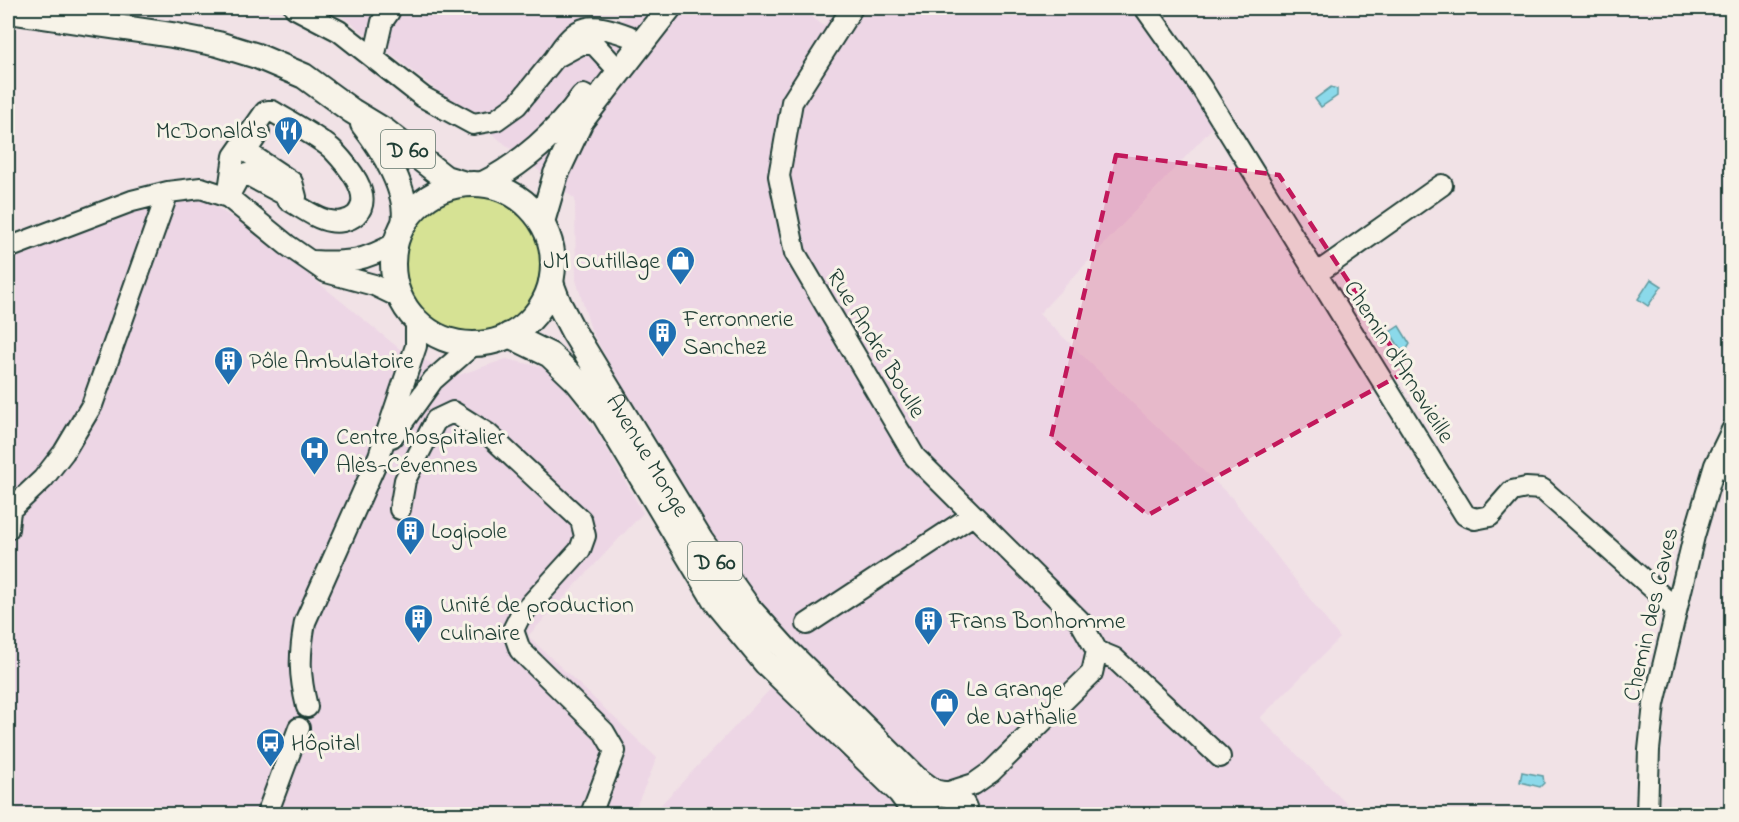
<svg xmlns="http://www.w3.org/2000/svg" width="1739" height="822" font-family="'Indie Flower',sans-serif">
<rect width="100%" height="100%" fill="#f1e2e6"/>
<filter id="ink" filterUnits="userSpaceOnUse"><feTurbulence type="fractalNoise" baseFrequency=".0167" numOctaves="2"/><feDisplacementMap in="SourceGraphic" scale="12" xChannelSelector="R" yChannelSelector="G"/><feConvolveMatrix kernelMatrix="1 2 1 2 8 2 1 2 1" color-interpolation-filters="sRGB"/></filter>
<g filter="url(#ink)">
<path fill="#edd6e5" d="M332,8h258l27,19 15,-19h168l24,18 13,-18h300l80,115 -178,191 193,184 108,140 -80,80 97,96h-705l146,-154 -103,-139 -104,-191 -15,-50 -1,-81z
M202,198l59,38 140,114 58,25 47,-16 45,10 50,69 42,75 -115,123 129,122 -24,56h-625v-557l133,-49z"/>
<path fill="#d6e294" stroke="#7a9064" stroke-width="1.5" d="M403 266a70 70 0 1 1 140 0a70 70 0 1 1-140 0Z"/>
<path fill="#8bd9ea" stroke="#609ba1" stroke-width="1.5" d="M1331,87l6,2v7l-16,11 -6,-8z
M1651,279l11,7 -14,20 -10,-7z
M1399,326l11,18 -3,5 -6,1 -11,-18z
M1522,772l21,4 1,7 -4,4 -20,-5z"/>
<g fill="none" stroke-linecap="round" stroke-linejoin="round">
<defs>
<path id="minor" d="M295,8l44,23 84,66 50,27 23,-4 21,-15 38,-47
M852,8l-60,94 -13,74 16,77 120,204 165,164 17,30 -5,22 -101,99 -17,12 -28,9
M1145,8l56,79 264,428 10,4 15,-3 22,-25 14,-3 16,1 134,120
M374,58l8,-36 7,-10 -5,-4
M620,72l-25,-27 -12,-2 -28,15c22,-36 37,-36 74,-22
M268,111h4c16,10 50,28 62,40 13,14 41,45 22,64 -7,6 -18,8 -26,6 -14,-2 -29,-14 -42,-21l-1,-4 -41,-22 -7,3 -11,20 6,-41 31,-44z
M259,132l-10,15 1,7 42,28 4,15
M8,248l124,-47 36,-9 33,-4 27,9 59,48 39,27 48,13 27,13
M313,261c36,2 51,0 83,-18
M1316,274l126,-89
M392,437l41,-57 41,-36
M1715,465l13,5 4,4
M400,509l5,-29 31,-60 17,-8 35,22 93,86 4,16 -5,14 -60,66 -7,14 7,20 84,82 11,19 -24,63
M8,529l2,-19 33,-31 21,-27 28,-47 76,-213
M807,624l166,-109
M1097,651l17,7 106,99
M307,707c-8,-33 -8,-51 -2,-85l74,-166 37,-110v-26
M267,814l32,-86
M1647,814l2,-64 5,-46 40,-168 21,-71 17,-35"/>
<g id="major">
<path d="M8,11l164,24 46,9 39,12 47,20 48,35 33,20 60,47 20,6"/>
<path d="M363,124c19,24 47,68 41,100"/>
<path d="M483,184c38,-19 75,-52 100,-87"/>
<circle cx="473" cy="264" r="80"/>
<path d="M542,222l14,-48 25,-53 88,-113"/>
<path id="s1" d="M551,283l8,21 14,27 128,210 49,69 37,41 128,127 19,14 4,1"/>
<path d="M509,335l41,20 27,26 28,35 113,189 48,58 134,129 16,22"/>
<path d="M925,800c16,-12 37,-6 41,14"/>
</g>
</defs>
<use href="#minor" stroke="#1f3d34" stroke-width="24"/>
<use href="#major" stroke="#1f3d34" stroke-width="28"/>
<use href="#minor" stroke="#f7f3e8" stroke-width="20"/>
<use href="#major" stroke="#f7f3e8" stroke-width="24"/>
</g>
</g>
<path fill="#c2185b" fill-opacity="0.2" stroke="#c2185b" stroke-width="4.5" stroke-dasharray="12 8" stroke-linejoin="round" d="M1116,155l163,20 128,196 -259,144 -97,-77z"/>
<defs>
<symbol id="restaurant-pin" viewBox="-11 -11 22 30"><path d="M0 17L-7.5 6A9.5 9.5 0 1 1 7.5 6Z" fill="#1f6fb2" stroke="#f7f3e8"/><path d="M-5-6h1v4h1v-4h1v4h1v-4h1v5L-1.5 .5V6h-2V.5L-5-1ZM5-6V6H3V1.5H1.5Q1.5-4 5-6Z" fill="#fff"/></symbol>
<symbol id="shop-pin" viewBox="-11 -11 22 30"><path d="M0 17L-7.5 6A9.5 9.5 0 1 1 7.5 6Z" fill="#1f6fb2" stroke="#f7f3e8"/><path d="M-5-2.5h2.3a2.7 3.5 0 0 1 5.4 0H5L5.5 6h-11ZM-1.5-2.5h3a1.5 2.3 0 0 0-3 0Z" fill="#fff"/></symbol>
<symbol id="building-pin" viewBox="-11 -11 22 30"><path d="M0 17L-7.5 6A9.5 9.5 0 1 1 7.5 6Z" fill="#1f6fb2" stroke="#f7f3e8"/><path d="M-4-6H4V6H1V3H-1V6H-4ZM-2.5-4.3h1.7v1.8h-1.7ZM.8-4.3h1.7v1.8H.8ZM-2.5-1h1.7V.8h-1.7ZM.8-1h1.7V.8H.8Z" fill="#fff"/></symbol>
<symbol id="hospital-pin" viewBox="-11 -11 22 30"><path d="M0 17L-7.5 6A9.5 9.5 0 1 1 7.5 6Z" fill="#1f6fb2" stroke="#f7f3e8"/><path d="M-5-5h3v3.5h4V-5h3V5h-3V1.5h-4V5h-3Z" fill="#fff"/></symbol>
<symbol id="bus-pin" viewBox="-11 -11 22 30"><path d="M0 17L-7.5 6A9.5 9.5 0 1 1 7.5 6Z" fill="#1f6fb2" stroke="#f7f3e8"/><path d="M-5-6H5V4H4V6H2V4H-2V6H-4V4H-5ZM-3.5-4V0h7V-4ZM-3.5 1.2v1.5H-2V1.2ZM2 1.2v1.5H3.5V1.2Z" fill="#fff"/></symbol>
</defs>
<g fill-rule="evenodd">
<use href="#restaurant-pin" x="272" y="114" width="33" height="45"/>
<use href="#shop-pin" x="664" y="244" width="33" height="45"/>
<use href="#building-pin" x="646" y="316" width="33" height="45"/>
<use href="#building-pin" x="212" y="344" width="33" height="45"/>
<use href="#hospital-pin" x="298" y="434" width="33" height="45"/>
<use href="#building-pin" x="394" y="514" width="33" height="45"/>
<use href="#building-pin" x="402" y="602" width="33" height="45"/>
<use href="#building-pin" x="912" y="604" width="33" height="45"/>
<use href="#shop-pin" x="928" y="686" width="33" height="45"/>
<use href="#bus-pin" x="254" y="726" width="33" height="45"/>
</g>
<g text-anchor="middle" stroke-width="6" stroke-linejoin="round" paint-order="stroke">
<g fill="#f7f3e8" stroke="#60746a" stroke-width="1.5">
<rect x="381" y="130" width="54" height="38" rx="4.5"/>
<rect x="688" y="542" width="54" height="38" rx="4.5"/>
</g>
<g font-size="22" font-weight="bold" fill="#1f3d34">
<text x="408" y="157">D 60</text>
<text x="715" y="569">D 60</text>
</g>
<g font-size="24" fill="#1f3d34" stroke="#f7f3e8" text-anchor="start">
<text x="268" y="138" text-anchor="end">McDonald's</text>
<text x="660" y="268" text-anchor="end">JM Outillage</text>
<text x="683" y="326">Ferronnerie<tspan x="683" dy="28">Sanchez</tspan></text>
<text x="249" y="368">Pôle Ambulatoire</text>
<text x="336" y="444">Centre hospitalier<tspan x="336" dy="28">Alès-Cévennes</tspan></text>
<text x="431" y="538">Logipole</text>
<text x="440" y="612">Unité de production<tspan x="440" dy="28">culinaire</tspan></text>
<text x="949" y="628">Frans Bonhomme</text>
<text x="966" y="696">La Grange<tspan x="966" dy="28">de Nathalie</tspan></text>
<text x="291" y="750">Hôpital</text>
</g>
<g font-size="24" fill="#1f3d34" stroke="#f7f3e8">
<text transform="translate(877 343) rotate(59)" y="8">Rue André Boulle</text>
<text transform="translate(1400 361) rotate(58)" y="8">Chemin d'Arnavieille</text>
<text dy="8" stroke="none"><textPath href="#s1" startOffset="198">Avenue Monge</textPath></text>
<text transform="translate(1650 614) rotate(-77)" y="8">Chemin des Caves</text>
</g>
</g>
<rect width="1739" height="822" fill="none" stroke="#f7f3e8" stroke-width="30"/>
<rect x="15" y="15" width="1709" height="792" fill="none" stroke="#1f3d34" stroke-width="2" filter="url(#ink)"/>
</svg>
